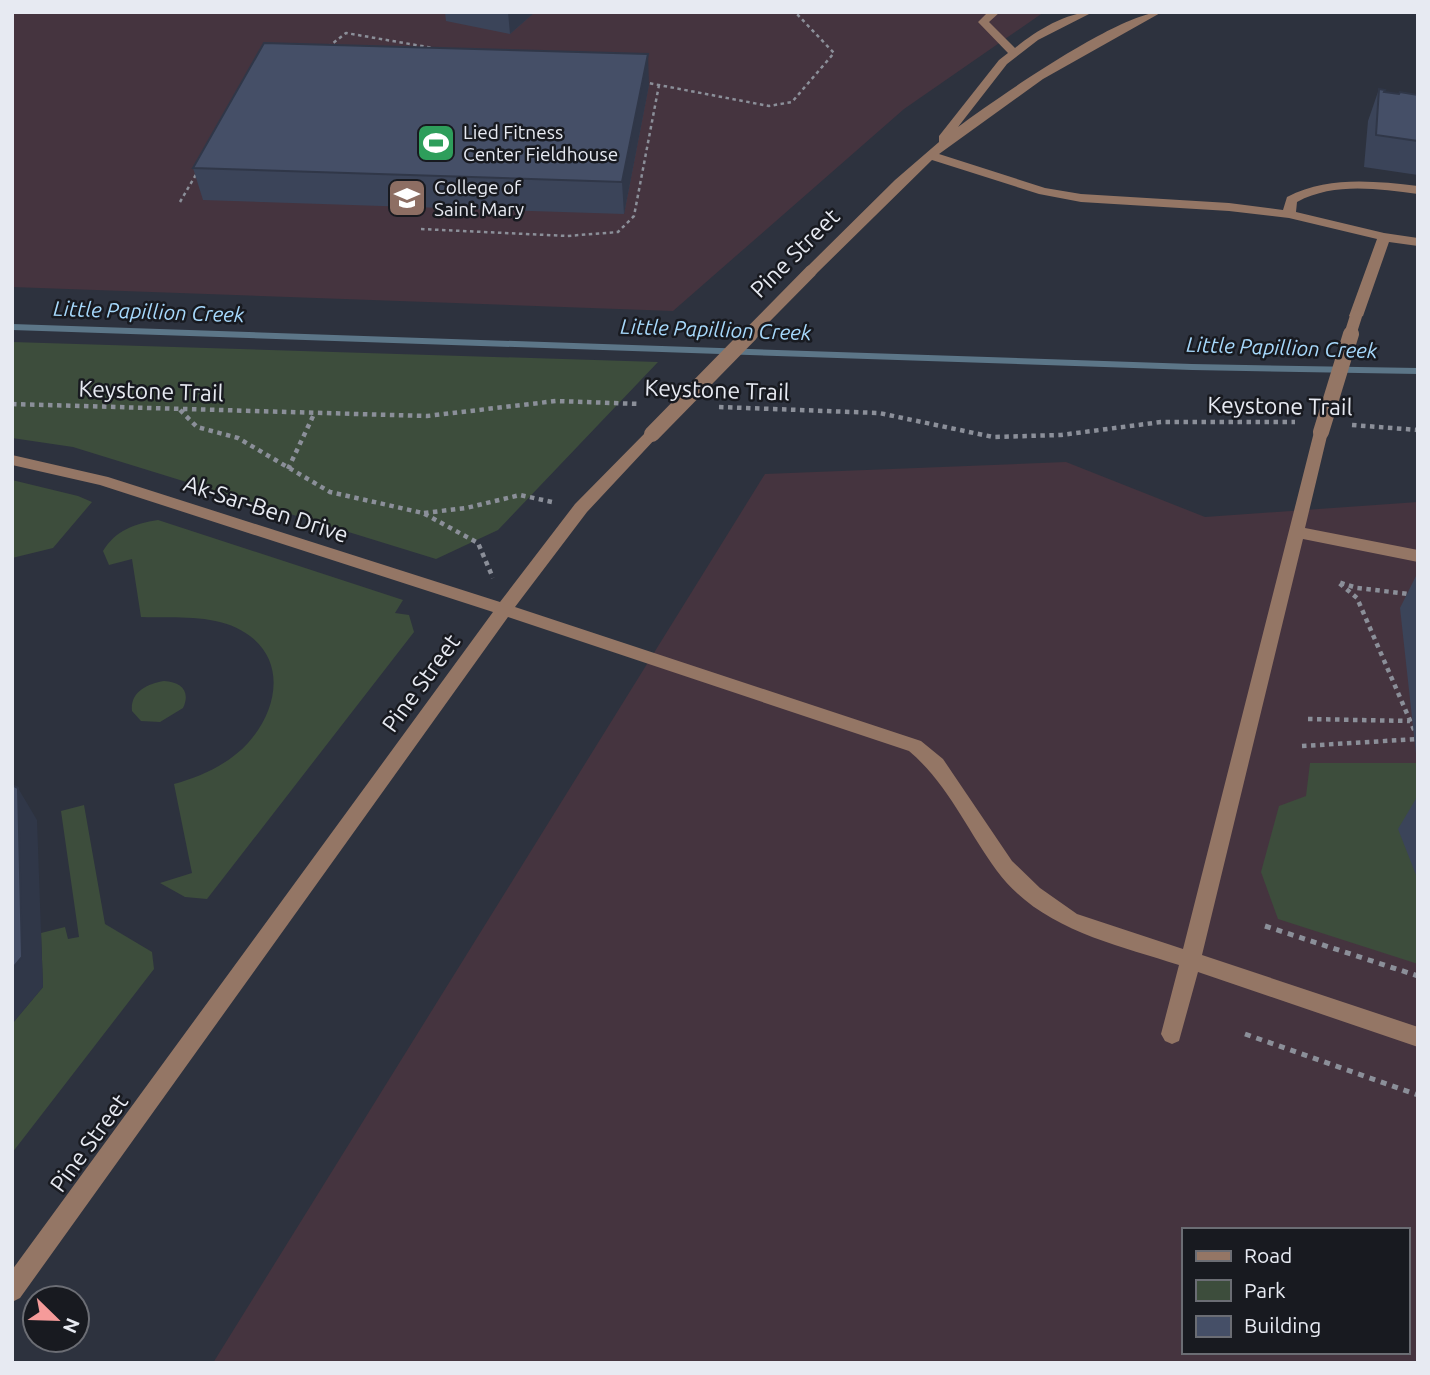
<svg xmlns="http://www.w3.org/2000/svg" width="1430" height="1375" font-family="Ubuntu,sans-serif">
<rect width="100%" height="100%" fill="#2d323e"/>
<path fill="#45343f" fill-rule="evenodd" d="M12,12h1032l-140,97 -231,202 -661,-24z
M1066,462l139,55 213,-15v861h-1205l552,-889zM1183,1230h224v122h-224z"/>
<path fill="#3d4d3c" d="M12,342l646,20 -160,168 -62,29 -363,-112 -61,-9z
M12,480l66,16 14,6 -39,46 -41,10z
M158,520l245,80 -8,13 14,2 5,17 -207,267 -22,-2 -25,-14 32,-10 -18,-89c26,-7 55,-20 74,-41 28,-31 39,-79 2,-107 -29,-23 -75,-18 -109,-19l-9,-58 -23,6 -6,-14c13,-21 31,-27 55,-31z
M164,681c17,1 27,10 19,27l-23,14 -19,-1 -9,-10c-2,-19 15,-27 32,-30z
M1310,763h107l1,201 -140,-45 -17,-47 18,-66 27,-10z
M84,805l21,119 47,28 2,17 -142,184v-129l31,-37 -2,-54 24,-6 3,12 11,-2 -18,-126z"/>
<g fill="none" stroke-linecap="round" stroke-linejoin="round">
<path fill="#5c7688" fill-rule="evenodd" d="M12,324l1180,40 226,4v6l-226,-4 -1180,-40z"/>
<path stroke="#8b8f99" stroke-width="2.5" stroke-dasharray="3.5 3.5" stroke-linecap="butt" d="M328,47l18,-14 93,16
M643,82l126,24 23,-4 42,-49 -39,-41
M180,202l18,-31
M421,229l146,7 51,-4 16,-16 25,-131"/>
<path stroke="#8b8f99" stroke-width="4.5" stroke-dasharray="4.5 4.5" stroke-linecap="butt" d="M12,404l415,12 129,-15 84,3
M719,407l160,6 114,24 68,-2 100,-13h134
M180,410l17,17 41,11 92,54 93,21 55,30 15,35
M1352,425l66,5
M288,469l27,-57
M424,513l42,-5 54,-13 32,7
M1308,719l102,2
M1302,746l116,-7 -61,-141 -19,-16 19,6 61,7"/>
<path stroke="#8b8f99" stroke-width="5" stroke-dasharray="6 6" stroke-linecap="butt" d="M1265,926l153,50
M1245,1034l173,61"/>
<path fill="#947665" fill-rule="evenodd" d="M988,12h12l-11,10 26,26c21,-17 51,-36 78,-36l-55,28 -31,24 -49,63c38,-28 162,-115 204,-115l-119,67 -104,75 106,34 36,6 148,9 54,7 4,-13c42,-21 85,-16 131,-11v8c-41,-5 -83,-12 -121,8l-1,10 88,21 34,5v8l-29,-4 -26,74 -7,4 -7,-4 28,-77 -88,-21 -60,-7 -148,-9 -42,-8 -107,-34 -116,114h-10v-6l89,-88 44,-38v-6l60,-76 9,-7 -30,-31z
M1321,427l7,5 -23,96 113,22v12l-115,-23 -101,416 216,72v20l-220,-75 -19,69 -7,3 -7,-3 -4,-7 18,-69c-65,-21 -139,-36 -182,-94 -30,-41 -49,-87 -88,-120l-401,-134 -488,681 -8,4v-32l481,-658 -393,-127 -88,-20v-10l96,22 392,125 75,-98 72,-73h10l2,3 -2,3 -70,75 -72,95 406,134 22,18 69,102 28,27 37,26 106,35 131,-517z"/>
<path stroke="#947665" stroke-width="12" d="M748,335l63,-64
M1350,335l6,-19"/>
<path stroke="#947665" stroke-width="16" d="M1321,432l30,-98
M652,434l98,-100"/>
</g>
<path fill="#3b4459" d="M445,12h90l-25,22 -64,-13z
M649,85l-25,129 -421,-14 -10,-32z
M1379,89l5,3 15,2 1,-2 18,3v80l-54,-8 4,-46z
M1417,574l1,1v197l-18,-164z
M1417,797h1v83l-20,-51z"/>
<path fill="#303748" d="M508,12h27l-25,22z
M648,54l1,31 -25,129 -2,-32z
M18,788l19,32 6,167 -31,37v-55z"/>
<path fill="#454f67" stroke="#303748" stroke-width="2" d="M264,43l384,11 -26,128 -429,-14z
M1379,89l6,1 -1,2 15,2 1,-2 18,3v46l-42,-6z
M12,785l6,3 4,169 -10,12z"/>
<defs>
<symbol id="stadium-square" viewBox="-11 -11 22 22"><rect x="-9" y="-9" width="18" height="18" rx="4" fill="#2e9e5b" stroke="#181a20"/><path d="M0-5a6.5 5 0 1 0 0 10a6.5 5 0 1 0 0-10ZM-3.5-1.8h7v3.6h-7Z" fill="#fff"/></symbol>
<symbol id="university-square" viewBox="-11 -11 22 22"><rect x="-9" y="-9" width="18" height="18" rx="4" fill="#8d6e63" stroke="#181a20"/><path d="M0-5L7-2L0 1L-7-2ZM-4 1L0 2.5L4 1V4Q0 6-4 4Z" fill="#fff"/></symbol>
</defs>
<g fill-rule="evenodd">
<use href="#stadium-square" x="414" y="121" width="44" height="44"/>
<use href="#university-square" x="385" y="176" width="44" height="44"/>
</g>
<g text-anchor="middle" stroke-width="5" stroke-linejoin="round" paint-order="stroke">
<g font-size="19" fill="#e7eaf2" stroke="#181a20" text-anchor="start">
<text x="463" y="139">Lied Fitness<tspan x="463" dy="22">Center Fieldhouse</tspan></text>
<text x="434" y="194">College of<tspan x="434" dy="22">Saint Mary</tspan></text>
</g>
<g font-size="21" font-style="italic" fill="#a6d8fb" stroke="#181a20">
<text transform="translate(149 312) rotate(2)" y="7">Little Papillion Creek</text>
<text transform="translate(716 330) rotate(2)" y="7">Little Papillion Creek</text>
<text transform="translate(1282 348) rotate(2)" y="7">Little Papillion Creek</text>
</g>
<g font-size="23" fill="#e7eaf2" stroke="#181a20">
<text transform="translate(795 253) rotate(-45)" y="8">Pine Street</text>
<text transform="translate(717 390) rotate(2)" y="8">Keystone Trail</text>
<text transform="translate(151 391) rotate(2)" y="8">Keystone Trail</text>
<text transform="translate(1280 406) rotate(1)" y="8">Keystone Trail</text>
<text transform="translate(266 509) rotate(18)" y="8">Ak-Sar-Ben Drive</text>
<text transform="translate(421 683) rotate(-54)" y="8">Pine Street</text>
<text transform="translate(89 1143) rotate(-54)" y="8">Pine Street</text>
</g>
</g>
<rect width="1430" height="1375" fill="none" stroke="#e7eaf2" stroke-width="28"/>
<rect x="1182" y="1228" width="228" height="126" fill="#181a20" stroke="#6b6d74" stroke-width="2"/>
<rect x="1196" y="1251" width="35" height="10" fill="#947665" stroke="#6b6d74" stroke-width="2"/>
<text x="1244" y="1263" font-size="21" fill="#e7eaf2">Road</text>
<rect x="1196" y="1280" width="35" height="21" fill="#3d4d3c" stroke="#6b6d74" stroke-width="2"/>
<text x="1244" y="1298" font-size="21" fill="#e7eaf2">Park</text>
<rect x="1196" y="1316" width="35" height="21" fill="#454f67" stroke="#6b6d74" stroke-width="2"/>
<text x="1244" y="1333" font-size="21" fill="#e7eaf2">Building</text>
<g transform="translate(56 1319) rotate(113)"><circle r="33" fill="#181a20" stroke="#6b6d74" stroke-width="2"/>
<path d="M0-5L12 26L0 18L-12 26Z" fill="#f59b9a"/>
<text y="-10" font-size="19" font-weight="bold" text-anchor="middle" fill="#e7eaf2">N</text>
</g>
</svg>
